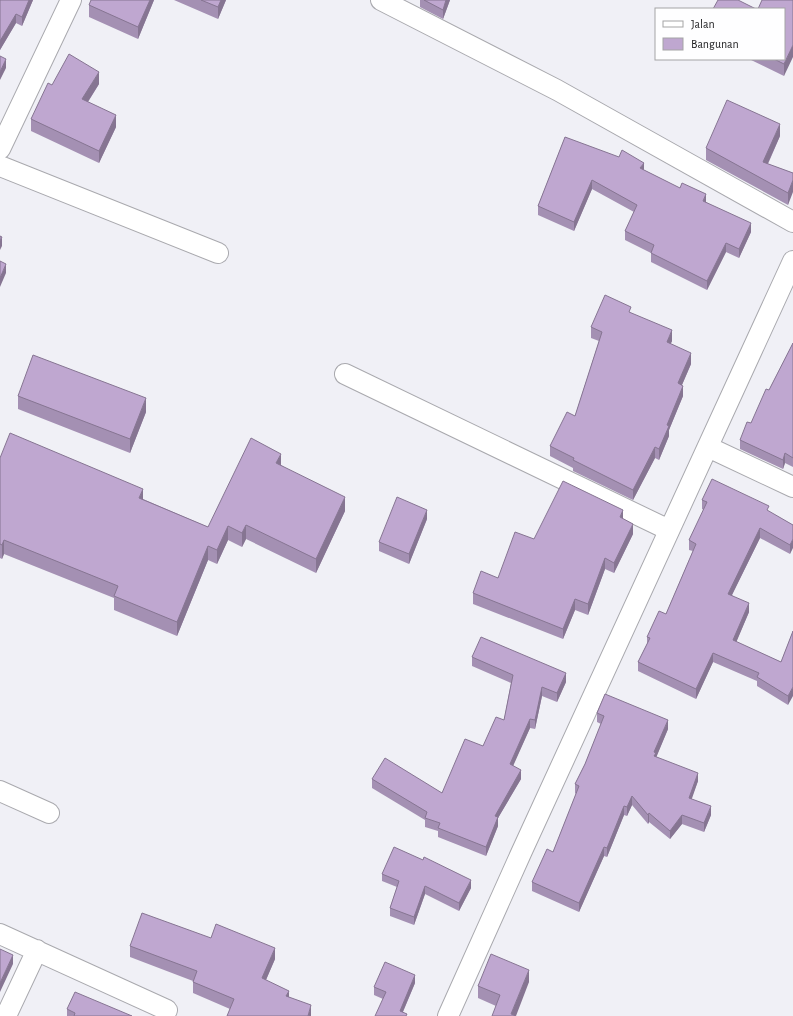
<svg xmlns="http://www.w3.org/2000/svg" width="793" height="1016" font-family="'Alegreya Sans',sans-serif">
<rect width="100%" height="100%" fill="#f0f0f6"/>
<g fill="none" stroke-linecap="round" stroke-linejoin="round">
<defs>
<path id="street" d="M381,0l176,90 236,132
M0,149l71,-149
M0,166l218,87
M345,374l324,156
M708,447l85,40
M0,791l49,22
M0,934l167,76
M6,1016l31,-66
M448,1016l74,-165 271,-590"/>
</defs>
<use href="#street" stroke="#a9a9ae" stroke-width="22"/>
<use href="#street" stroke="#fff" stroke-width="20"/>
</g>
<path fill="#a490b3" d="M0,0h33l-11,26 -6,-3 -16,27z
M154,0l-16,39 -49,-22v-12z
M174,0h52l-8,19z
M420,0h30l-7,19 -23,-12z
M793,0l-9,76 -35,-17h35z
M99,84l-11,18 28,25 -17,36 -68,-32v-12l21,-34z
M780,136l-12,28 25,9 -5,32 -82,-45v-12z
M565,137l79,33 62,32 45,30 -12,26 -13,-6 -19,38 -56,-28v-9l-26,-13v-9l9,-19 -42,-23 -18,42 -36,-16v-9z
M631,313l41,28 -2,3 21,20 -9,21 1,11 -14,34v6l-10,24 -4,-2 -22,42 -60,-29v-3l-23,-12v-10l25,-30 24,-75 -8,-3v-11z
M793,343v124l-8,-4 -2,6 -43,-20v-9l11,-17 18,-33z
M18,396l128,16 -16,41 -112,-44z
M0,458l143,41 65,28 73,-62 64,46 -29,62 -70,-34 -4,8 -14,-7 -11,24 -9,-4 -31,76 -63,-26v-12l-110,-44 -2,5 -2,-1z
M702,500l67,12 24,13 -3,29 -30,-16 -28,57 17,17 -13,30 45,20 12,-31 -5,74 -31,-19v-5l-44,-19 -17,37 -58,-28v-9l9,-18v-7l19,-23 27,-63 -4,-1v-10l15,-30 -2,-1z
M427,519l-18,45 -30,-13v-9z
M623,519l10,15 -19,39 -9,-4 -17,46 -13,-5 -12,29 -90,-35v-11l25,-15 36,-39z
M472,657l94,25 -9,20 -15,-6 -7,33 -5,-1 -17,37 8,14 -23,39v8l-12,30 -48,-19v-6l-13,-4v-7l-53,-32v-9l70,14 41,-47 21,-26 7,-37 -39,-17z
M597,713l71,16 -12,28 42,24 -7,18 20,16 -7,17 -22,-8 -12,15 -21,-17 -1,2 -16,-19 -5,11 -3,-1 -17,42 -3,-1 -25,56 -47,-21v-9l21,-30 23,-58 -1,-1v-9l10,-20 16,-40 -4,-2z
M382,874l89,14 -12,23 -34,-17 -11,31 -24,-9v-8l7,-21 -15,-6z
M211,938l64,21 -9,21 23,17 22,19 -81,-7 -37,-16v-12l-63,-24v-11z
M529,982l-33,24 -18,-8v-12z
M415,983l-12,29 4,4 -24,-17 -9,-4v-8z
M67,1009l65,7h-65z"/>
<path fill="#867592" d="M29,0h4l-11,26v-9z
M150,0h4l-16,39v-12z
M221,0h5l-8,19v-12z
M446,0h4l-7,19v-9z
M16,14v9l-16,27v-9z
M793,45v12l-9,19v-12z
M6,59v9l-6,12v-8z
M99,72v12l-17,27v-12z
M116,115v12l-17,36v-12z
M780,124v12l-17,38v-12z
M644,163v9l-4,-4z
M592,180v9l-18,42v-9z
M793,180v12l-5,13v-12z
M706,194v9l-3,-2z
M751,223v9l-12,26v-9z
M2,237v9l-2,4v-9z
M726,243v9l-19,38v-9z
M6,264v9l-6,14v-9z
M672,330v11l-5,12v-11z
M691,353v11l-13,30v-11z
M683,386v10l-14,34v6l-10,24v-11l8,-24z
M146,398v14l-16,41v-14z
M655,447v11l-22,42v-10z
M785,453v10l-2,6v-9z
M281,454v13l-5,-4z
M143,489v14l-4,-5z
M345,497v14l-29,62v-14z
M427,510v9l-18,45v-10z
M623,510v11l-3,-4z
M633,524v10l-19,39v-10z
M246,525v14l-4,8v-14z
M228,526v14l-11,24v-14z
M760,528v10l-32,65v-9z
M793,539v9l-3,6v-9z
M4,540v14l-2,5v-14z
M208,546v14l-31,76v-14z
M605,558v11l-17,46v-11z
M575,599v11l-12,29v-10z
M749,603v9l-16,38v-10z
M713,653v9l-17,37v-10z
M566,673v9l-9,20v-9z
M542,687v9l-7,33v-9z
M793,687v9l-5,9v-9z
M530,719v9l-20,45v-9z
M668,720v9l-12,29 -2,7v-13z
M521,770v9l-23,39v8l-12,30v-9l9,-31z
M698,773v8l-9,26v-9z
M632,796v9l-5,11v-9z
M624,806v9l-17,42v-9z
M711,806v9l-7,17v-9z
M649,813v9l-1,2v-9z
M682,815v9l-12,15v-8z
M604,847v9l-25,56v-9z
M471,880v8l-12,23v-8z
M425,886v8l-11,31v-8z
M275,948v11l-13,30v-11z
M13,955v9l-13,28v-9z
M529,970v12l-13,34 -5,-2z
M415,975v8l-14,33 -1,-5z
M289,991v11l-3,-6z
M311,1005v11h-3z"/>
<path fill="#bfa7d0" stroke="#867592" d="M0,0h29l-7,17 -6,-3 -16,27z
M91,0h59l-12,27 -49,-22z
M201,0h20l-3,7z
M424,0h22l-3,10z
M718,0h20l18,9h-43z
M762,0h31v45l-9,19 -10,-5h10v-50h-26z
M69,54l30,18 -17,27 34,16 -17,36 -68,-32 17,-36 4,2z
M0,56l6,3 -6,13z
M727,100l53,24 -17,38 30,11v7l-5,13 -82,-45z
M565,137l54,20 3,-7 22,13 -4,5 40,20 2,-5 24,11 -3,7 48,22 -12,26 -13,-6 -19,38 -56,-28 3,-8 -29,-14 12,-26 -45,-25 -18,42 -36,-16z
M0,236l2,1 -2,4z
M0,261l6,3 -6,14z
M605,295l26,12 -2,5 43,18 -5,12 24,11 -13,30 5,3 -16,39 2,1 -10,23 -4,-2 -22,43 -60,-30 1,-2 -24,-12 17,-34 8,4 27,-84 -11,-5z
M793,343v115l-8,-5 -2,7 -43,-20 7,-18 4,1 15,-34 3,1z
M33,355l113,43 -16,41 -112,-43z
M10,433l133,56 -4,9 69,29 43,-89 30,16 -5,9 69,34 -29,62 -70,-34 -4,8 -14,-7 -11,24 -9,-4 -31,76 -63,-26 4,-10 -114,-46 -2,5 -2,-1v-86z
M712,479l57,27 -2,4 26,15v14l-3,6 -30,-17 -32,66 21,9 -16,37 48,22 12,-31v56l-5,9 -31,-19 2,-4 -46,-20 -17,36 -58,-27 12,-24 -3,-1 12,-26 7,3 30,-70 -7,-4 18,-38 -5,-2z
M563,481l60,29 -3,7 13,7 -19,39 -9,-5 -17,46 -13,-5 -12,30 -90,-36 8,-22 17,7 17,-46 19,7z
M397,497l30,13 -18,44 -30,-12z
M481,637l85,36 -9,20 -15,-6 -7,33 -5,-1 -20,45 11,6 -26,46 3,1 -12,30 -48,-19 2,-5 -15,-5 2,-6 -55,-33 13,-21 57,35 23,-54 18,7 13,-29 8,3 9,-45 -41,-18z
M605,694l63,26 -14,32 2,1 -2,3 44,17 -9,25 22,8 -7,17 -22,-8 -12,16 -21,-18 -1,2 -16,-19 -5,11 -3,-1 -17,42 -3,-1 -25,56 -47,-21 15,-33 6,3 26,-66 -4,-2 10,-20 19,-48 -7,-3z
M394,847l29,13 1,-3 47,23 -12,23 -34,-17 -11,31 -24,-9 9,-27 -17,-7z
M142,913l69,25 5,-14 59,24 -13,30 27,13 -3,5 25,9 -3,11h-81l7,-17 -41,-17 4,-11 -67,-25z
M0,949l13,6 -13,28z
M491,954l38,16 -18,44 5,2h-24l8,-21 -22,-9z
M385,962l30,13 -15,36 7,3 -1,2h-31l11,-24 -12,-5z
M75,992l57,24h-58l1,-3 -8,-4z"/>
<rect x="655" y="8" width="130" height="52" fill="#fefeff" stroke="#a4a4a5"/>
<rect x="663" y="21" width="20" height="6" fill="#ffffff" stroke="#a4a4a5"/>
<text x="691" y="28" font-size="12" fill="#1d1d1f">Jalan</text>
<rect x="663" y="38" width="20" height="12" fill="#bfa7d0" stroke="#a4a4a5"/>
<text x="691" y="48" font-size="12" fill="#1d1d1f">Bangunan</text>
</svg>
